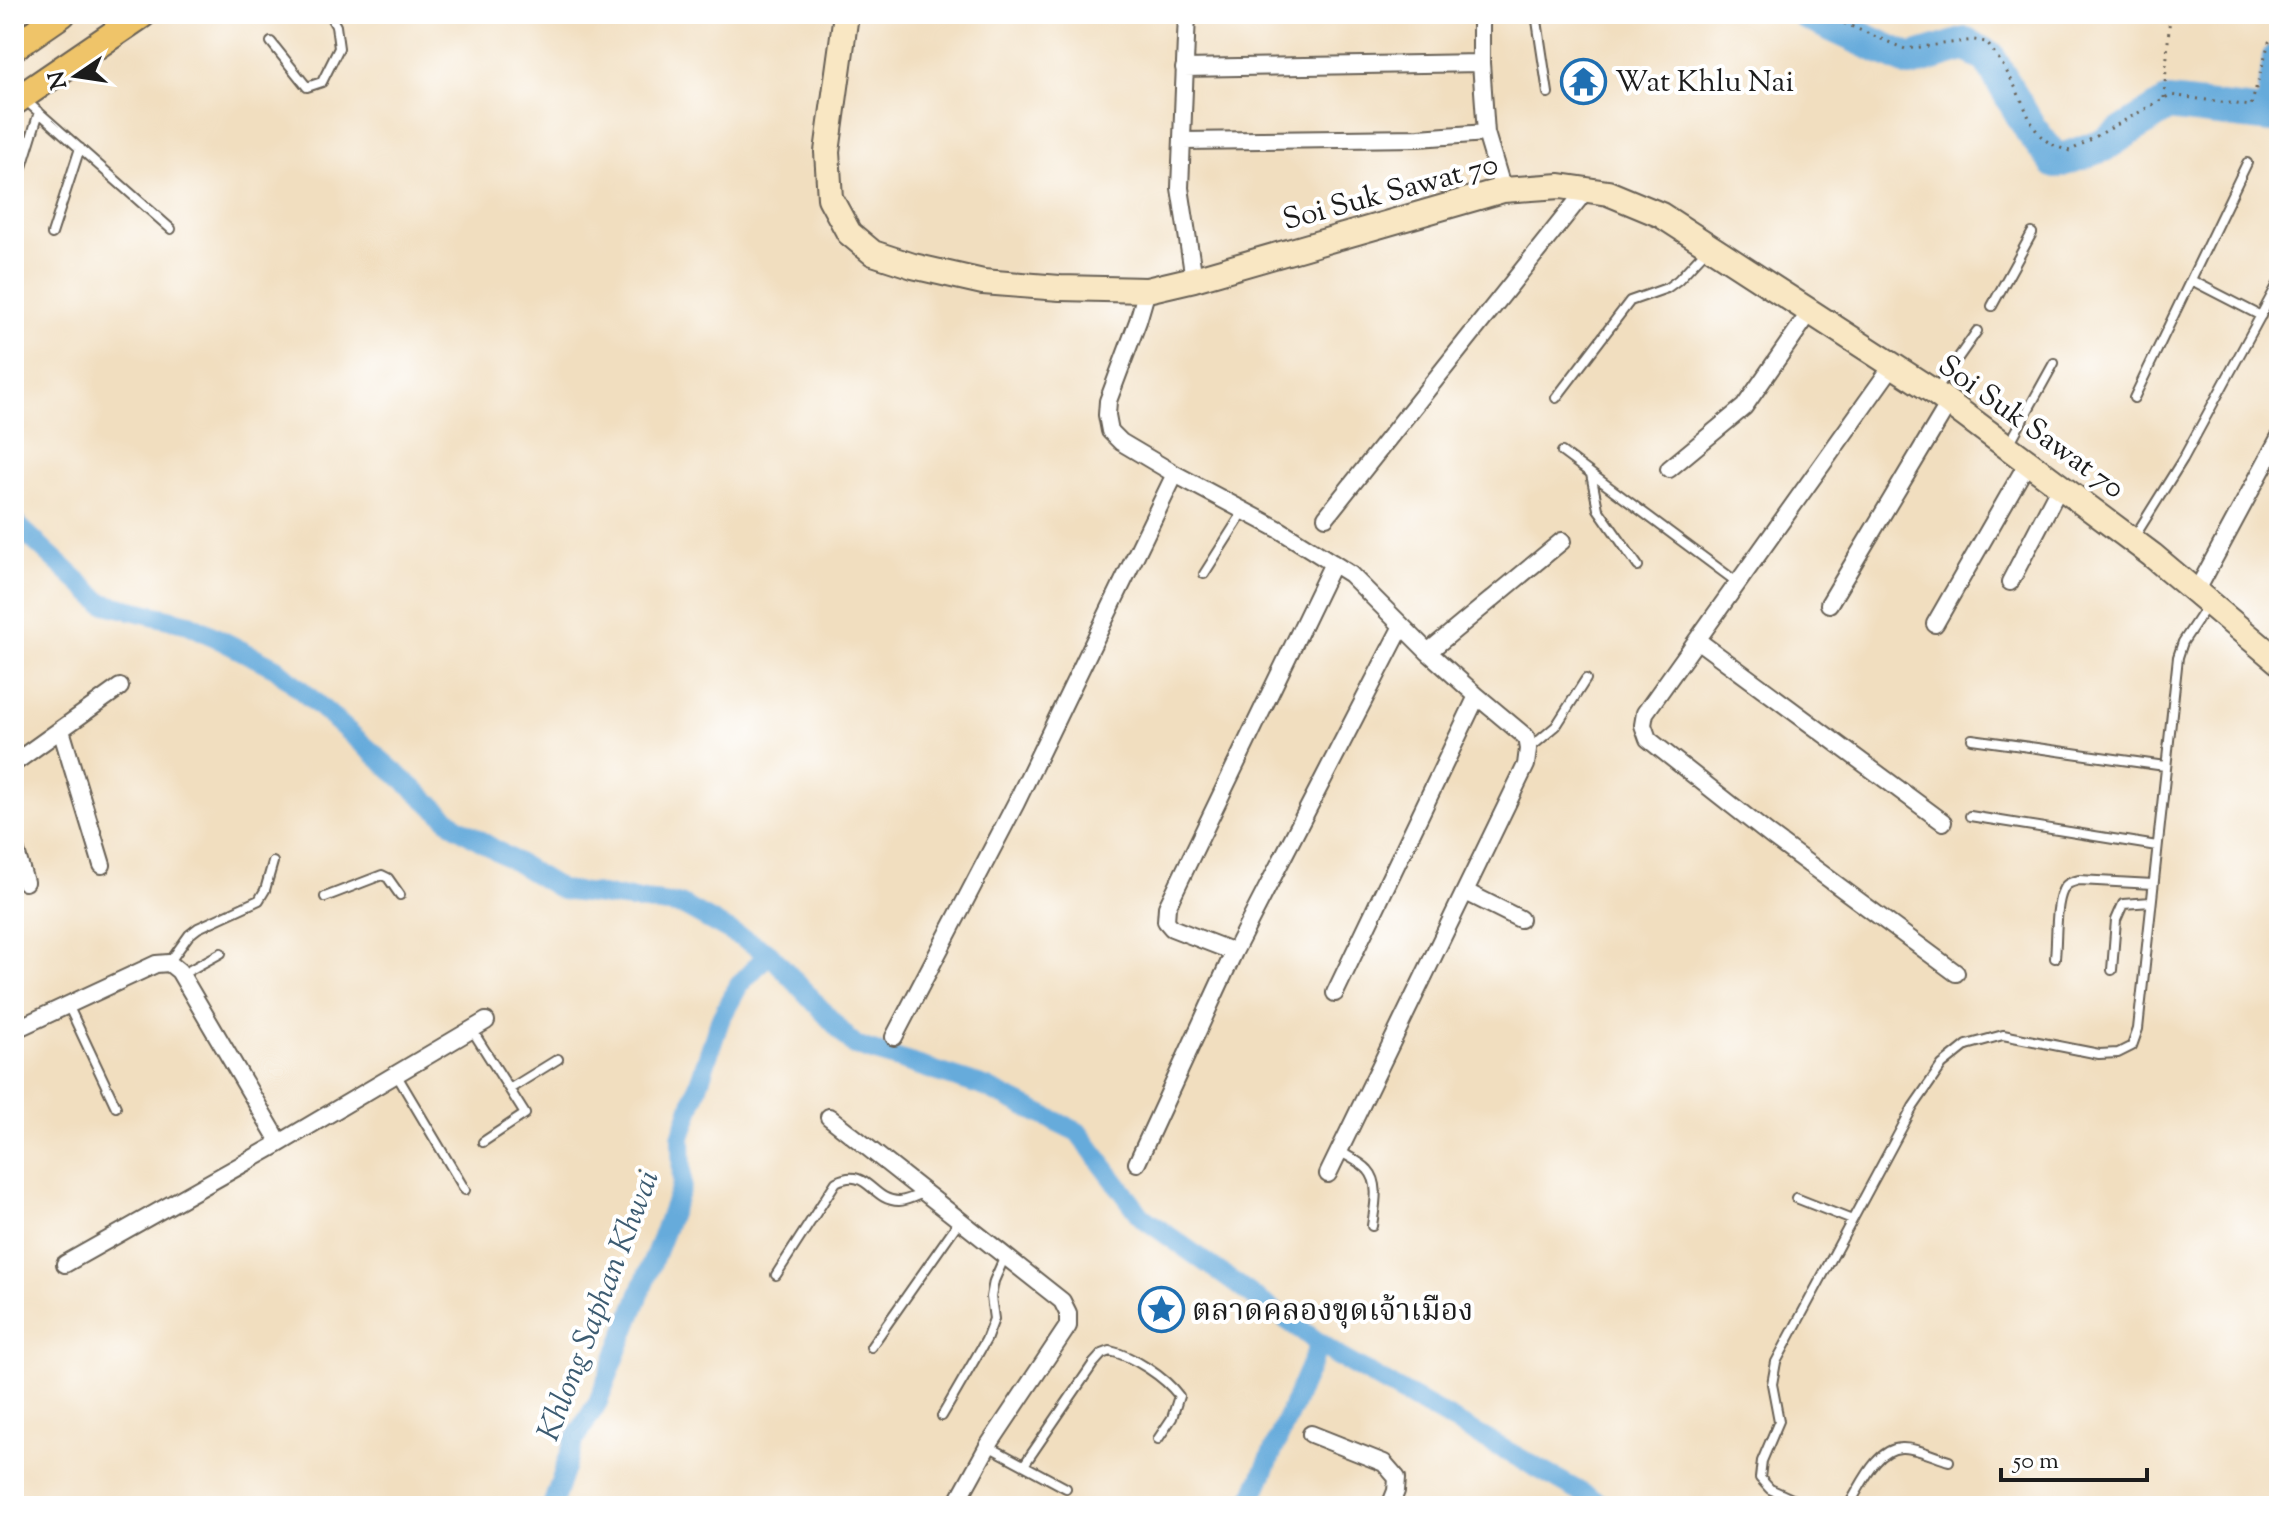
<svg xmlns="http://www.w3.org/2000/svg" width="2293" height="1520" font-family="'Sorts Mill Goudy','Noto Serif Thai',serif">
<rect width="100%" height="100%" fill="#fff"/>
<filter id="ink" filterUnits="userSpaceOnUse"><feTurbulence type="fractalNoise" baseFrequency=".0125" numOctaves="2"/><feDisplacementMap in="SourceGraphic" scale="16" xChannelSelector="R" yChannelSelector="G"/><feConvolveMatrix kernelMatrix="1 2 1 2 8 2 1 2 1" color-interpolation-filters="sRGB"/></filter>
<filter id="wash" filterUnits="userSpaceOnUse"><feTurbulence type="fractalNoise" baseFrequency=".006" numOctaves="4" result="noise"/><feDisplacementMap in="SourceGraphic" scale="32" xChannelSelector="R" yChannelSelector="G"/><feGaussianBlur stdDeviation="1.8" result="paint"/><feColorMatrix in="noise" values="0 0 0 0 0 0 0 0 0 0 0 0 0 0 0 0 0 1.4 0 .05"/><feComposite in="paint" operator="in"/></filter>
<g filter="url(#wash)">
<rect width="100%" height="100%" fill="#f1debf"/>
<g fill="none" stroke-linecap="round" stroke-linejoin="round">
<path stroke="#66abdb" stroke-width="20" d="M14,522l88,81 87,21 87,44 180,158 106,64 122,16 85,47 85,92 131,42 93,45 64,85 197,140 266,149
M552,1506l23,-67 23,-37 84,-217 -1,-48 39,-117 19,-35 30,-32
M1249,1506l71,-163"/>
<path stroke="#66abdb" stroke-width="34" d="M1808,14l102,47 56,-17 23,14 42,72 25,32 48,-17 64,-41 104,12 7,-58"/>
</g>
</g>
<g filter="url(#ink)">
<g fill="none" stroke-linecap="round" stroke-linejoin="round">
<defs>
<path id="lane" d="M246,14l5,5
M1536,14l12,79
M271,42l36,45 15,-5 17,-34 -3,-22 -7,-12
M25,100l146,129
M14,193l25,-81
M52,234l28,-86
M2191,280l70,36
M1992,306l40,-73
M1935,391l42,-60
M1556,398l74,-97 37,-13 11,-8 30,-32
M2134,398l113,-235
M2008,446l46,-83
M1562,452l176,131
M1591,474l7,35 40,57
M2135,536l48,-77 96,-177
M1204,574l40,-63
M1972,739l193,27
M1529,749l27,-23 30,-47
M1970,816l187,30
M325,897l57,-22 6,3 12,17
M2055,958c2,-18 0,-52 8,-68 3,-7 9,-8 16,-10l74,4
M169,963l20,-28 9,-7 61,-28 6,-10 8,-28
M2112,970l4,-50 7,-16 28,-2
M181,975l40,-22
M68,1005l48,102
M472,1030l53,84 -42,28
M396,1074l69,116
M511,1088l47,-29
M1341,1152c8,5 21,11 27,18 13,14 6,39 4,56
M1796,1198l56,22
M776,1275l60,-93c32,-16 35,19 63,19 7,0 17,-5 24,-8
M871,1347l89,-127
M942,1416l44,-76 8,-21 -3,-22 3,-16 11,-25
M988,1446l78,42
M1024,1465l69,-101 9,-10 8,-3c23,5 55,26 69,45l-7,22 -14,21
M1807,1506l-37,-17 -10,-11 2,-17 17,-40 -7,-37 4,-22 137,-255 29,-42 25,-20 36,-10 96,19 19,-1 14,-7 6,-17 40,-372 5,-15 25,-38
M1848,1506c13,-19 27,-57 53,-58 15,-1 34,9 48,13"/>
<path id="street" d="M1187,14l-7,174 14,91
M1481,14v49l5,70 17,57
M1184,68l297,-5
M1183,141l236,-3 67,-5
M1147,290l-9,31 -30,80 -1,14 3,16 11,11 54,32 105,56 70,44 78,78 49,44 -142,297
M1893,365l-248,348 -2,12 5,14 123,97 185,137
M1669,469l75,-62 66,-95
M1326,517l260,-327
M2010,582l50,-96
M2196,592l83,-154
M1829,604l120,-201
M1935,624l93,-162
M1697,640l246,182
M1428,652l134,-111
M61,730l41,135
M14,763l106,-76
M14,845l11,37
M1466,892l54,27
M1234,952l-62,-24 -6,-7 1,-14 166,-344
M14,1030l142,-66 13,-1 10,8 101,172
M894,1037l122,-234 159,-329
M829,1117l233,184 6,12v13l-80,120 -33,60
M1137,1163l97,-211 168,-326
M1328,1174l198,-409 2,-16 -2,-12 -49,-41
M65,1264l215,-121 206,-122
M1311,1434l73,29 13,15 -1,13 -6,15"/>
<path id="secondary" d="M846,14l-19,138 3,46 19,35 24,20 40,13 70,16 77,6 87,2 47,-11 309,-89 57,-4 48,7 53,22 273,177 218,163 127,107"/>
<path id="primary" d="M14,47l48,-33
M14,102l129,-88"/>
</defs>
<use href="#lane" stroke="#676055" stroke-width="12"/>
<use href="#street" stroke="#676055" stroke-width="20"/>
<use href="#secondary" stroke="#676055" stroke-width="28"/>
<use href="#primary" stroke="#676055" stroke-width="30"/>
<path stroke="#676055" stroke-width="3" stroke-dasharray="2 6" stroke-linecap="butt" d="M1822,14l83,35 69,-9 12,2c12,15 23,32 31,49 16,31 15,50 53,60l100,-56 81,11 18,-64 10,-10
M2164,98l6,-84"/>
<use href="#lane" stroke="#fff" stroke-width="8"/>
<use href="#street" stroke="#fff" stroke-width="16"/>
<use href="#secondary" stroke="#f9e7c3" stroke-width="24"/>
<use href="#primary" stroke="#efc469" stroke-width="26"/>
</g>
</g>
<defs>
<symbol id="temple-ring" viewBox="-11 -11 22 22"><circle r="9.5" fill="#fff" stroke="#1f6fb2" stroke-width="1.5"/><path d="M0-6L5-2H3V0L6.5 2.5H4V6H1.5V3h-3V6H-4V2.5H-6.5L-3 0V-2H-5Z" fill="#1f6fb2"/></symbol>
<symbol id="sight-ring" viewBox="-11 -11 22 22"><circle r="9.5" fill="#fff" stroke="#1f6fb2" stroke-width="1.5"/><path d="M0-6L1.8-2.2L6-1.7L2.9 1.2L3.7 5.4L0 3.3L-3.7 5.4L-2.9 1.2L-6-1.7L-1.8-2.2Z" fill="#1f6fb2"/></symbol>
</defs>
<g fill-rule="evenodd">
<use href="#temple-ring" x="1558" y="56" width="51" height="51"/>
<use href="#sight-ring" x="1136" y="1284" width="51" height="51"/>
</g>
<g text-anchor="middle" stroke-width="8" stroke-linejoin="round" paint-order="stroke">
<g font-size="30" fill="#1c1c1c" stroke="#fff" text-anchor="start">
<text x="1615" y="91">Wat Khlu Nai</text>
<text x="1192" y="1320">ตลาดคลองขุดเจ้าเมือง</text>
</g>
<g font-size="30" fill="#1c1c1c" stroke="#fff">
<text transform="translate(1390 191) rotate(-15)" y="10">Soi Suk Sawat 70</text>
<text transform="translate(2032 426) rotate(36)" y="10">Soi Suk Sawat 70</text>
</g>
<g font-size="32" font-style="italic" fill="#3d5c72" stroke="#fff">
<text transform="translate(597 1305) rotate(-69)" y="11">Khlong Saphan Khwai</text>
</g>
</g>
<rect width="2293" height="1520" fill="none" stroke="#fff" stroke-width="48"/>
<g transform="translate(76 76) rotate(257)" stroke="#ffffff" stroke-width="6" paint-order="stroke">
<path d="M0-6L14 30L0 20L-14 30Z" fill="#1c1c1c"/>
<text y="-12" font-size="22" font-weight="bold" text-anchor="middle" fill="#1c1c1c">N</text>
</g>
<path d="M2001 1468v12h146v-12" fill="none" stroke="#1c1c1c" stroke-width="4"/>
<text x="2013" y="1468" font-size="24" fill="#1c1c1c" stroke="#ffffff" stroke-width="6" paint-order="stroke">50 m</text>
</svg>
